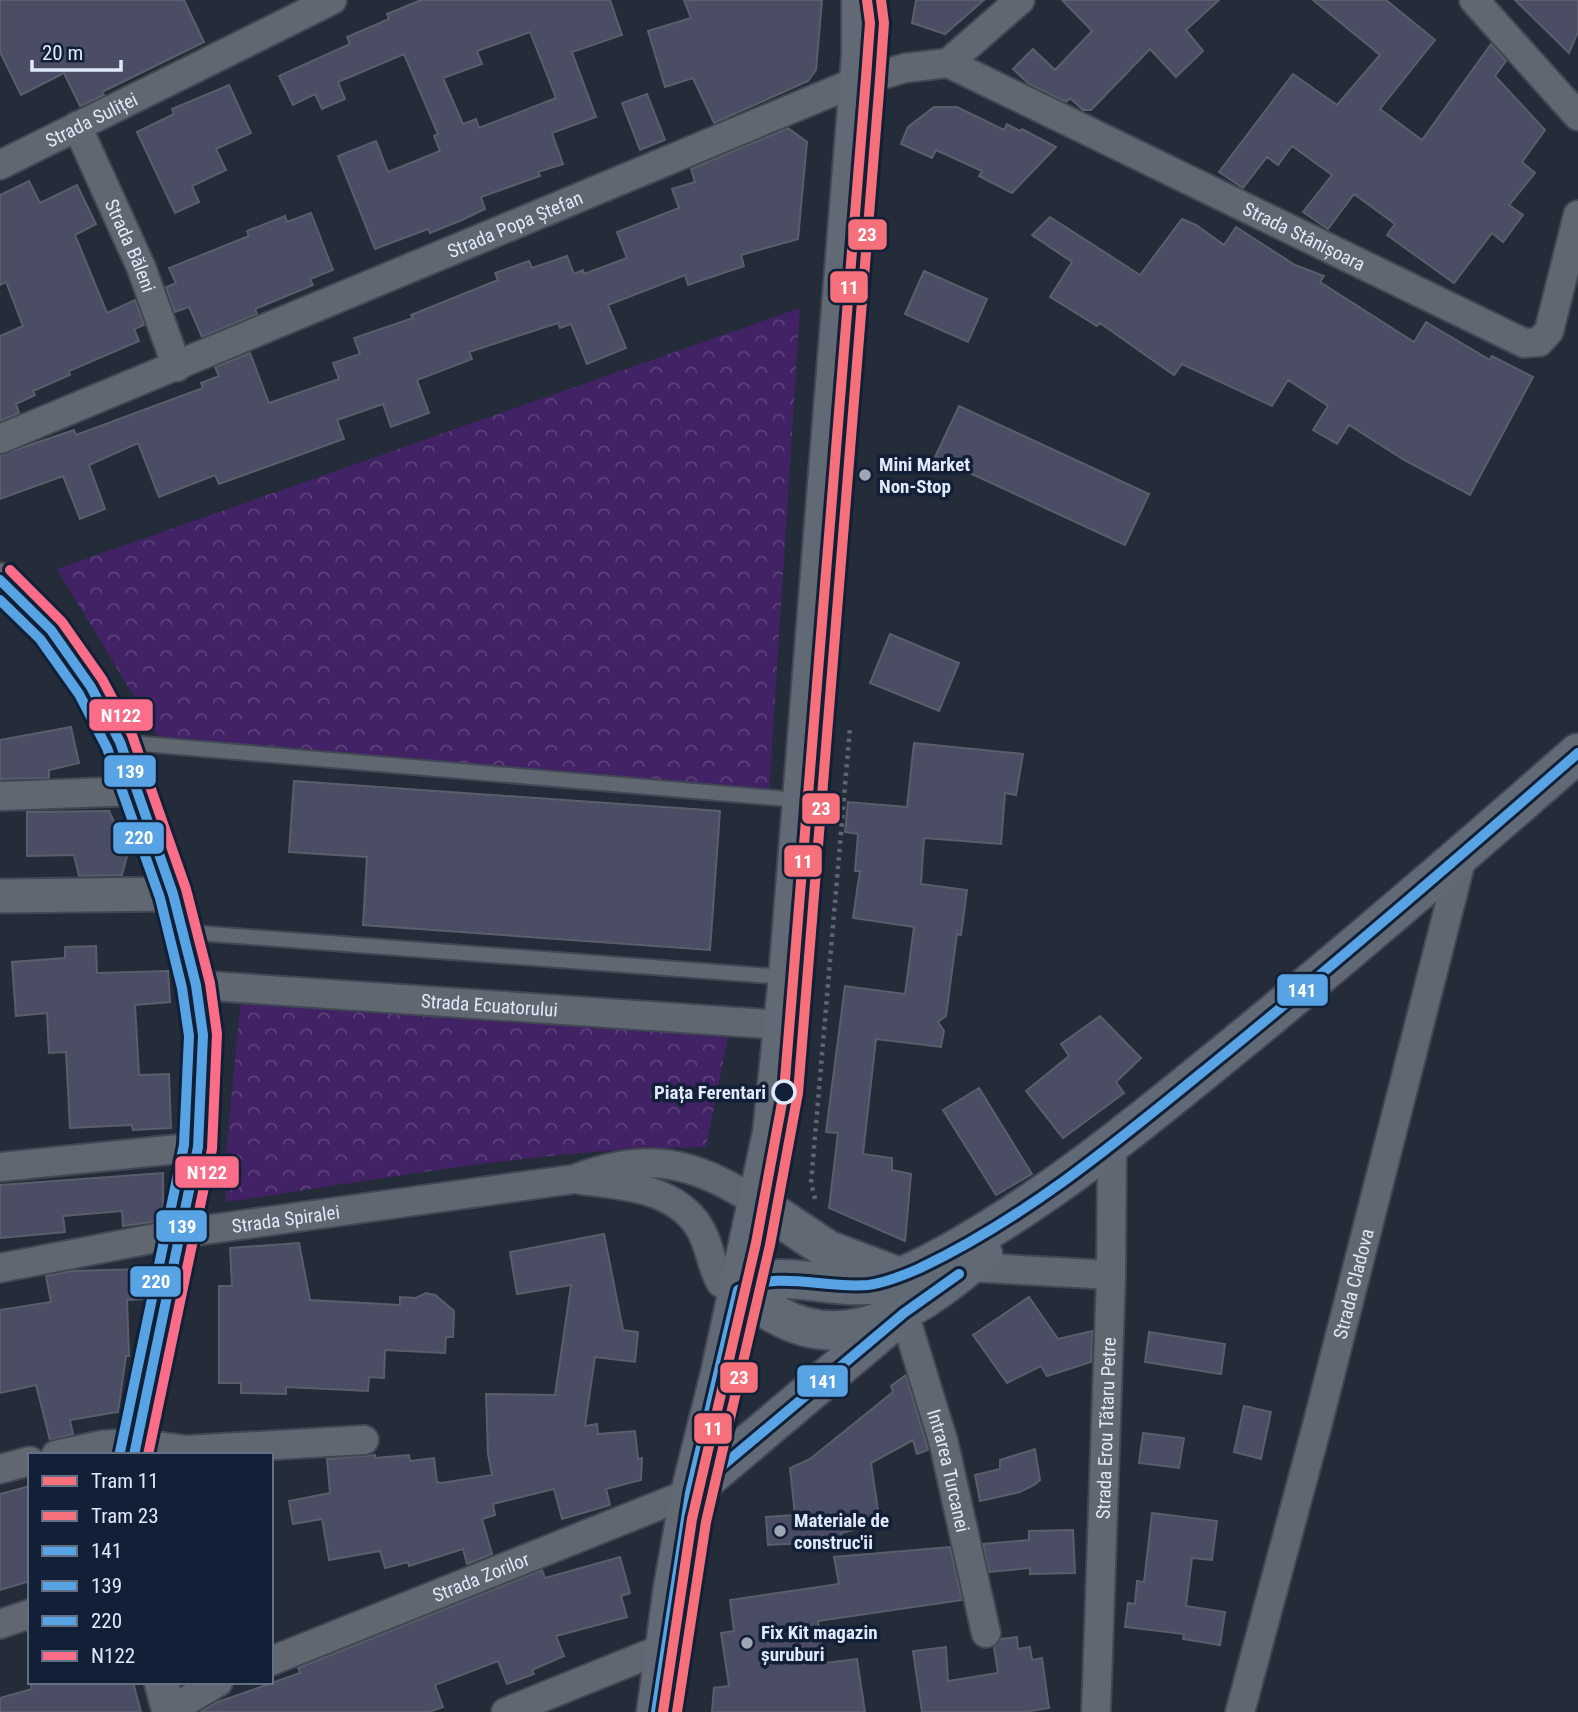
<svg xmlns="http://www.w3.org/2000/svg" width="1578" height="1712" font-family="'Roboto Condensed',sans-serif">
<defs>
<pattern id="forest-crowns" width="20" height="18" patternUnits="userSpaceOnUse" patternTransform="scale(1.75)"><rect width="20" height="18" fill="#412264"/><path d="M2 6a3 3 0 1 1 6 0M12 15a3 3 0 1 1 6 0" fill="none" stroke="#5c427b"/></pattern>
</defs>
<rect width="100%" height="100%" fill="#242c39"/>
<path fill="url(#forest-crowns)" d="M800,308l-31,485 -607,-50 -105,-174z
M241,999l488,33 -23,115c-161,1 -321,32 -480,55l-1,-39z"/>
<path fill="#4a4d63" stroke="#5a5e6a" stroke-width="2" fill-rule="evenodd" d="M0,0h184l20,42 -102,50 2,3 -24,11 -16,-33 -43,22 -21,-43z
M421,0h189l12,35 -50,17 24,65 -44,16 11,31 -25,8 2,4 -59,21 4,12 -23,11 -32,13 -2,-4 -53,20 -37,-93 38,-15 12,31 52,-21 -6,-15 4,-2 -34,-80 -66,28 7,17 -23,10 -7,-15 -22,11 -14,-29 71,-32 -3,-7 42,-18 -2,-5zM530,32l26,66 -77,30 -3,-9 -13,5 -20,-46 39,-14 -5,-13z
M684,0h138l-6,70 -8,11 -94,42 -21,-45 -28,9 -17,-56 43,-13z
M916,0h68l-39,34 -33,-11z
M1062,0h157l-33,30 17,21 -27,26 -26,-28 -59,61h-8l-13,-12 -4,4 -37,-18 -16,-15 20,-20 22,21 37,-39z
M1313,0h73l49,40 -55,69 42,31 69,-96 15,17 -11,15 50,54 -23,32 13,11 -26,32 14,10 -20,27 -11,-9 -38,50 -67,-48 8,-11 -41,-30 -26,35 -25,-17 29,-37 -40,-29 -14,19 -11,-8 -24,31 -24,-16 74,-98 44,31 43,-50z
M1515,0h63v32l-9,21z
M229,85l22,48 -35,16 10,21 -34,16 7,16 -24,11 -38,-81 37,-18 -2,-5z
M647,94l18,46 -25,10 -18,-47z
M934,107h23l47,23 3,-6 13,7 2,-2 34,18 -44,46 -33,-17 3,-5 -46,-21 -4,8 -31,-14 7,-17z
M788,128l19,14 -9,97 -57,16 3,11 -56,19 -3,-10 -77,30 18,43 -39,16 -16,-40 -11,4 -2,-5 -89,29 3,7 -55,21 12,33 -38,14 -8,-23 -46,16 7,19 -125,45 -4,-9 -56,22 -21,-54 -49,22 16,44 -25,10 -17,-43 -63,23v-44l74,-25 2,5 127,-47 -2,-5 18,-7 -4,-9 35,-14 19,50 70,-24 -6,-16 27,-9 -6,-16 59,-20 -2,-3 87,-35 -3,-7 34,-12 3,7 35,-12 7,18 9,-4 1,4 43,-16 -10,-26 62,-24 -7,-19 23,-7 -4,-13z
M29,181l11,22 37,-18 19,39 -21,11 32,78 28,-13 9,25 -10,4 5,12 -70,30 1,4 -37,16 2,4 -19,9 3,9 -19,8v-85l23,-10 -17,-44 -6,3v-90z
M311,213l22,57 -23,9 3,6 -58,24 2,5 -55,23 -13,-30 -14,5 -9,-25 10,-4 -7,-15 80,-32 -2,-5 38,-15 2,6z
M1050,217l90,58 42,-56 14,6 28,20 12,-18 59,38 29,11 -4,6 94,60 12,-20 64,38 2,-4 41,21 -63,118 -66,-35 -55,-35 -12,19 -24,-14 15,-24 -40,-26 -16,26 -90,-42 -8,11 -74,-52 -3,3 -47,-29 22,-35 -40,-27z
M924,271l63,28 -19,43 -63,-28z
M959,406l190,88 -24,51 -190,-88z
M890,634l69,29 -20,48 -69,-28z
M71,727l8,36 -30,7v8l-49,1v-39z
M914,743l109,11 -7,41 -11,-2 -4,51 -77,-6 -3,46 46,6 -6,45 -4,-1 -11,82 -8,6 6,9 -3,16 -65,-8 -13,115 29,4v12l19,4 -6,67 -76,-33 9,-75 -12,-1 19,-146 60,8 9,-67 -61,-9 7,-47h-5l3,-37 -13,-2 3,-30 59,5z
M294,781l426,30 -10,139 -347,-25 4,-68 -78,-5z
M109,811l19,41 -6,23 -43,1 -5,-21 -47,1v-44z
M96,946l1,27 71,-2 2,31 -35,3 4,70 30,-1 2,54 -38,2 -1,-5 -62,3 -4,-76 -17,1 -2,-40 -31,3 -4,-54 53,-4v-11z
M1100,1016l41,42 -25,24 8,11 -61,45 -37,-47 43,-35 -8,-12z
M979,1088l53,86 -36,21 -53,-85z
M163,1173v45l-5,3 -35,5 -1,-15 -59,5 2,16 -65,6v-53z
M604,1234l19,96 15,2 -3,30 -40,-5 -10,69 12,-2 1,10 37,-3 3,28 4,-1 -1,22 -35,9 4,16 -48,14 -8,-30 -61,15 2,11 -13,4 10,35 -25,10 -4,-15 -54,17 -1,-4 -23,6 -5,-17 -51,9 -7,-41 -29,5 -4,-23 41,-8 -3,-34 48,-4v3l34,-3 1,6 24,-3 3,24 4,1 51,-8 -4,-21 -2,-60 69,1 16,-110 -54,9 -7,-42z
M299,1243l11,57 90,5v-8l16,1 10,-5 9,2 19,16 -1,26h-7l-1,16 -60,-3 -1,28 -15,-1 -1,14 -82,-4v7l-45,-1v-10h-22v-97h13l-2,-38z
M145,1269l2,30 -20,1 2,56h-3l-8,56 -48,8 3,14 -23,6 -14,-55 -36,8v-83l51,-8 -5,-26 24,-5z
M1029,1297l29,42 34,-8 -1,31 -44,14 -6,-10 -34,17 -34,-48z
M1149,1332l76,12 -4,30 -76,-12z
M906,1375l22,75 -11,4 -4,-14 -42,23 9,61 -39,9 2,8 -75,4 -2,-28 29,-2 -5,-47 20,-9 83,-67 -2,-6z
M1244,1406l27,6 -10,47 -27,-7z
M1143,1433l41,5 -5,30 -40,-5z
M1035,1449l5,31 -6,5 -14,7 -40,9 -5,-26 25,-6v-9z
M30,1486v95l-30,9v-96z
M1152,1513l65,8 -5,39 -20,-2 -6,48 39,6 -5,33 -37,-6 1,-5 -59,-7 3,-24 7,1 2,-23 7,1z
M1073,1530l2,43 -45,1v-6l-41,4 -6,-28 46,-4v-9z
M950,1547l12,53 -144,21 6,42 33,-4 8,53h-153l2,-24 15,-2 -8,-53 13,-2 -4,-31 109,-16 -5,-27z
M620,1557l10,36 -9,3 6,21 -71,19 8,20 -32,14 2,4 -27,10 -9,-23 -63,24 8,22 -14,5h-229l18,-10 82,-29 -2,-5 244,-98 3,8z
M1017,1637l1,12 12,-2 2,13 10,-2 7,50 -24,4h-103l-9,-61 33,-4 2,34 50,-8 -4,-26 7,-8z
M30,1682h103l8,30h-141v-14l32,-9z"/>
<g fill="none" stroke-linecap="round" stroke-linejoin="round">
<defs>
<path id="service" d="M120,742l680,58
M183,932l602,45"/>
<g id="minor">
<path d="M1474,0l104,116"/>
<path id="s1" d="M948,63l576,280 15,-1 10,-11 29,-116"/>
<path id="s2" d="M77,126l64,141 36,100"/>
<path id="s3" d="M0,165l332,-165"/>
<path id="s4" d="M0,439l851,-355 54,-16 43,-5 72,-63"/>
<path d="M0,796l138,-5"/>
<path id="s5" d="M196,985l587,40"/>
<path d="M0,1167l198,-20"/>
<path d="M581,1180c41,5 94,8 118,47 11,17 12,39 22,56l17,7"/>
<path d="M968,1267l143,8"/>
<path id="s6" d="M0,1268l182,-35 393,-54c73,-28 120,-18 184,25"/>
<path id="s7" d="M904,1313l40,131 42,189"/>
<path d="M56,1455l46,-10 33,-2 51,7 178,-10"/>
<path d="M0,1469l30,-8"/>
<path d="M0,1624l30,-10"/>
<path id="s8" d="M271,1661l419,-168"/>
<path d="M168,1712l50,-30"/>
<path d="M506,1712l158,-64"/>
<path id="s9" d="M1096,1712l15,-437 1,-131"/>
<path id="s10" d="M1240,1712l78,-290 145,-569"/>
</g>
<path id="tertiary" d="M0,580l51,50 40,57 29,55 53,152 23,91 7,50 -5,112 -64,308
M0,896l173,-2
M161,1682l8,30"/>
<path id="secondary" d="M759,1204l69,46 61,23
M738,1290c41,-24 87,-1 130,-5 28,-3 59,-20 83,-33 100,-56 189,-129 277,-201 119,-97 235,-197 350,-298
M738,1290c11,11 24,17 37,24 76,45 150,-11 208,-60
M690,1493l199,-168
M656,1712l17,-125 17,-94 29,-115 53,-245 16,-156 73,-922v-55"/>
</defs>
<use href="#service" stroke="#414753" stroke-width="18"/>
<use href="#minor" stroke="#414753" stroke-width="32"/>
<use href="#tertiary" stroke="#414753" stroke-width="37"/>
<use href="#secondary" stroke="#414753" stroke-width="42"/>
<path stroke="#60656f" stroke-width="4.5" stroke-dasharray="3.5 5" stroke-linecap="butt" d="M815,1199l-4,-16 39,-456"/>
<use href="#service" stroke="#606770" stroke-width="14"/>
<use href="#minor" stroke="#606770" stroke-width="28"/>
<use href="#tertiary" stroke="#606770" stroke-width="33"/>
<use href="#secondary" stroke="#606974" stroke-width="38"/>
<defs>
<path id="bus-1" d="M690,1493l214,-180 55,-39
M656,1712l34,-219 48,-203c44,-20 84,-1 130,-5 17,-2 34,-9 50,-16 109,-51 205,-132 298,-208 123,-100 243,-204 362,-308"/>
<path id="bus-2" d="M0,580l51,50 40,57 29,55 53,152 23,91 7,50 -5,112 -64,308"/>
<path id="bus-3" d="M0,600l40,39 39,55 28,54 53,150 22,90 7,48 -5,109 -64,307"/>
<path id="bus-4" d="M10,570l52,52 40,57 30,56 54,154 24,94 7,51 -5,115 -64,306"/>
</defs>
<use href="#bus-1" stroke="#111f37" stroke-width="16"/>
<use href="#bus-2" stroke="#111f37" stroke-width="16"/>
<use href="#bus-3" stroke="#111f37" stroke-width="16"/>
<use href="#bus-4" stroke="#111f37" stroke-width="16"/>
<use href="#bus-1" stroke="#58a3e3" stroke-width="10"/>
<use href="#bus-2" stroke="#58a3e3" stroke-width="10"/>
<use href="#bus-3" stroke="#58a3e3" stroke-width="10"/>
<use href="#bus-4" stroke="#fb6d88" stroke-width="10"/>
<defs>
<path id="tram-1" d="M663,1712l29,-193 64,-276 28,-151 82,-1014 4,-55 -3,-23"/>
<path id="tram-2" d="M677,1712l29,-190 64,-277 28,-152 82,-1014 4,-56 -3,-23"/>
</defs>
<use href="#tram-1" stroke="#111f37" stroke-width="16"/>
<use href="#tram-2" stroke="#111f37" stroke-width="16"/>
<use href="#tram-1" stroke="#f5707a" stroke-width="10"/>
<use href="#tram-2" stroke="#f5707a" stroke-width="10"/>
</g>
<g fill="#9ea7b6" stroke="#111f37" stroke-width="2.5">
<circle cx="865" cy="475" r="7"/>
<circle cx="780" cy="1531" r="7"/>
<circle cx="747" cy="1643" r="7"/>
</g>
<circle fill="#111f37" stroke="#dfe9f9" stroke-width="3.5" cx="784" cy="1092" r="11"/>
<g text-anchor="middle" stroke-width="7" stroke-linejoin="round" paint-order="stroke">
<g font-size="19" fill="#dfe9f9" stroke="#111f37">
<text dy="7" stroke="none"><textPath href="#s3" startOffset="102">Strada Suliței</textPath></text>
<text dy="7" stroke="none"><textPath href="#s4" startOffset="558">Strada Popa Ștefan</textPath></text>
<text dy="7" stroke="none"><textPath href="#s1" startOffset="396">Strada Stânișoara</textPath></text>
<text dy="7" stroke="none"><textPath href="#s2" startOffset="131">Strada Băleni</textPath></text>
<text dy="7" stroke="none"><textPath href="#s5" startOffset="294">Strada Ecuatorului</textPath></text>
<text dy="7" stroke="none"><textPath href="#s6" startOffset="290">Strada Spiralei</textPath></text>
<text dy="7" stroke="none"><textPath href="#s10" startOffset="443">Strada Cladova</textPath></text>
<text dy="7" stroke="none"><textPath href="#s9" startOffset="284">Strada Erou Tătaru Petre</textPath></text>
<text dy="7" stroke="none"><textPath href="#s7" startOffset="164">Intrarea Turcanei</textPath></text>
<text dy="7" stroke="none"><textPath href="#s8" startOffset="226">Strada Zorilor</textPath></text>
</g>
<g font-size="19" font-weight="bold" fill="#dfe9f9" stroke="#111f37" text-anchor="start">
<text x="879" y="471">Mini Market<tspan x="879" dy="22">Non-Stop</tspan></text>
<text x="794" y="1527">Materiale de<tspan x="794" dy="22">construc'ii</tspan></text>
<text x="761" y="1639">Fix Kit magazin<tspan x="761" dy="22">șuruburi</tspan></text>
</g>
<g font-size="19" font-weight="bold" fill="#dfe9f9" stroke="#111f37" text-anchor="end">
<text x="766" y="1099">Piața Ferentari</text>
</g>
</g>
<g stroke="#111f37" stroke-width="2.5">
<rect x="847" y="218" width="41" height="33" rx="7" fill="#f5707a"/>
<rect x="829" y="270" width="40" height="34" rx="7" fill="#f5707a"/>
<rect x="88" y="698" width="66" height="34" rx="7" fill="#fb6d88"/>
<rect x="103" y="754" width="54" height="34" rx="7" fill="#58a3e3"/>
<rect x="801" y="792" width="40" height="33" rx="7" fill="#f5707a"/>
<rect x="112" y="821" width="53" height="34" rx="7" fill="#58a3e3"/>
<rect x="783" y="844" width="40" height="34" rx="7" fill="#f5707a"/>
<rect x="1276" y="973" width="53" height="34" rx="7" fill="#58a3e3"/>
<rect x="174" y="1155" width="66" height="34" rx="7" fill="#fb6d88"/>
<rect x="155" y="1209" width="53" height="34" rx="7" fill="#58a3e3"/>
<rect x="129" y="1265" width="53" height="33" rx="7" fill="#58a3e3"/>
<rect x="719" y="1361" width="40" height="33" rx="7" fill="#f5707a"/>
<rect x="796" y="1364" width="53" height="34" rx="7" fill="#58a3e3"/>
<rect x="693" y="1412" width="40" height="33" rx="7" fill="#f5707a"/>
</g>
<g font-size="19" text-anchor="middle" font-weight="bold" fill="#fff">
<text x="867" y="241">23</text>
<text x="849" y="294">11</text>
<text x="121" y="722">N122</text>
<text x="130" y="778">139</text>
<text x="821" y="815">23</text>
<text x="139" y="844">220</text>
<text x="803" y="868">11</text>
<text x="1302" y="997">141</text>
<text x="207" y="1179">N122</text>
<text x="182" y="1233">139</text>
<text x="156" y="1288">220</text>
<text x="739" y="1384">23</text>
<text x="823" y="1388">141</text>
<text x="713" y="1435">11</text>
</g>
<rect x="28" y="1453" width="245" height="231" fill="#111f37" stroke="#637085" stroke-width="2"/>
<rect x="42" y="1476" width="35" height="10" fill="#f5707a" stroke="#637085" stroke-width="2"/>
<text x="91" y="1488" font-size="21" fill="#dfe9f9">Tram 11</text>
<rect x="42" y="1511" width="35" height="10" fill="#f5707a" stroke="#637085" stroke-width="2"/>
<text x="91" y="1523" font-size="21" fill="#dfe9f9">Tram 23</text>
<rect x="42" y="1546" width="35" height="10" fill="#58a3e3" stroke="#637085" stroke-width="2"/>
<text x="91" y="1558" font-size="21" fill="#dfe9f9">141</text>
<rect x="42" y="1581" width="35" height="10" fill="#58a3e3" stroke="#637085" stroke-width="2"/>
<text x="91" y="1593" font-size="21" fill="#dfe9f9">139</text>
<rect x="42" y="1616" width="35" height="10" fill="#58a3e3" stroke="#637085" stroke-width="2"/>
<text x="91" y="1628" font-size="21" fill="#dfe9f9">220</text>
<rect x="42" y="1651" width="35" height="10" fill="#fb6d88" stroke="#637085" stroke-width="2"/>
<text x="91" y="1663" font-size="21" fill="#dfe9f9">N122</text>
<path d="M32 60v10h89v-10" fill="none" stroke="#dfe9f9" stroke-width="3.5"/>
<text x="42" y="60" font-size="21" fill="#dfe9f9" stroke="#111f37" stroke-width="5" paint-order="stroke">20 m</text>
</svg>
